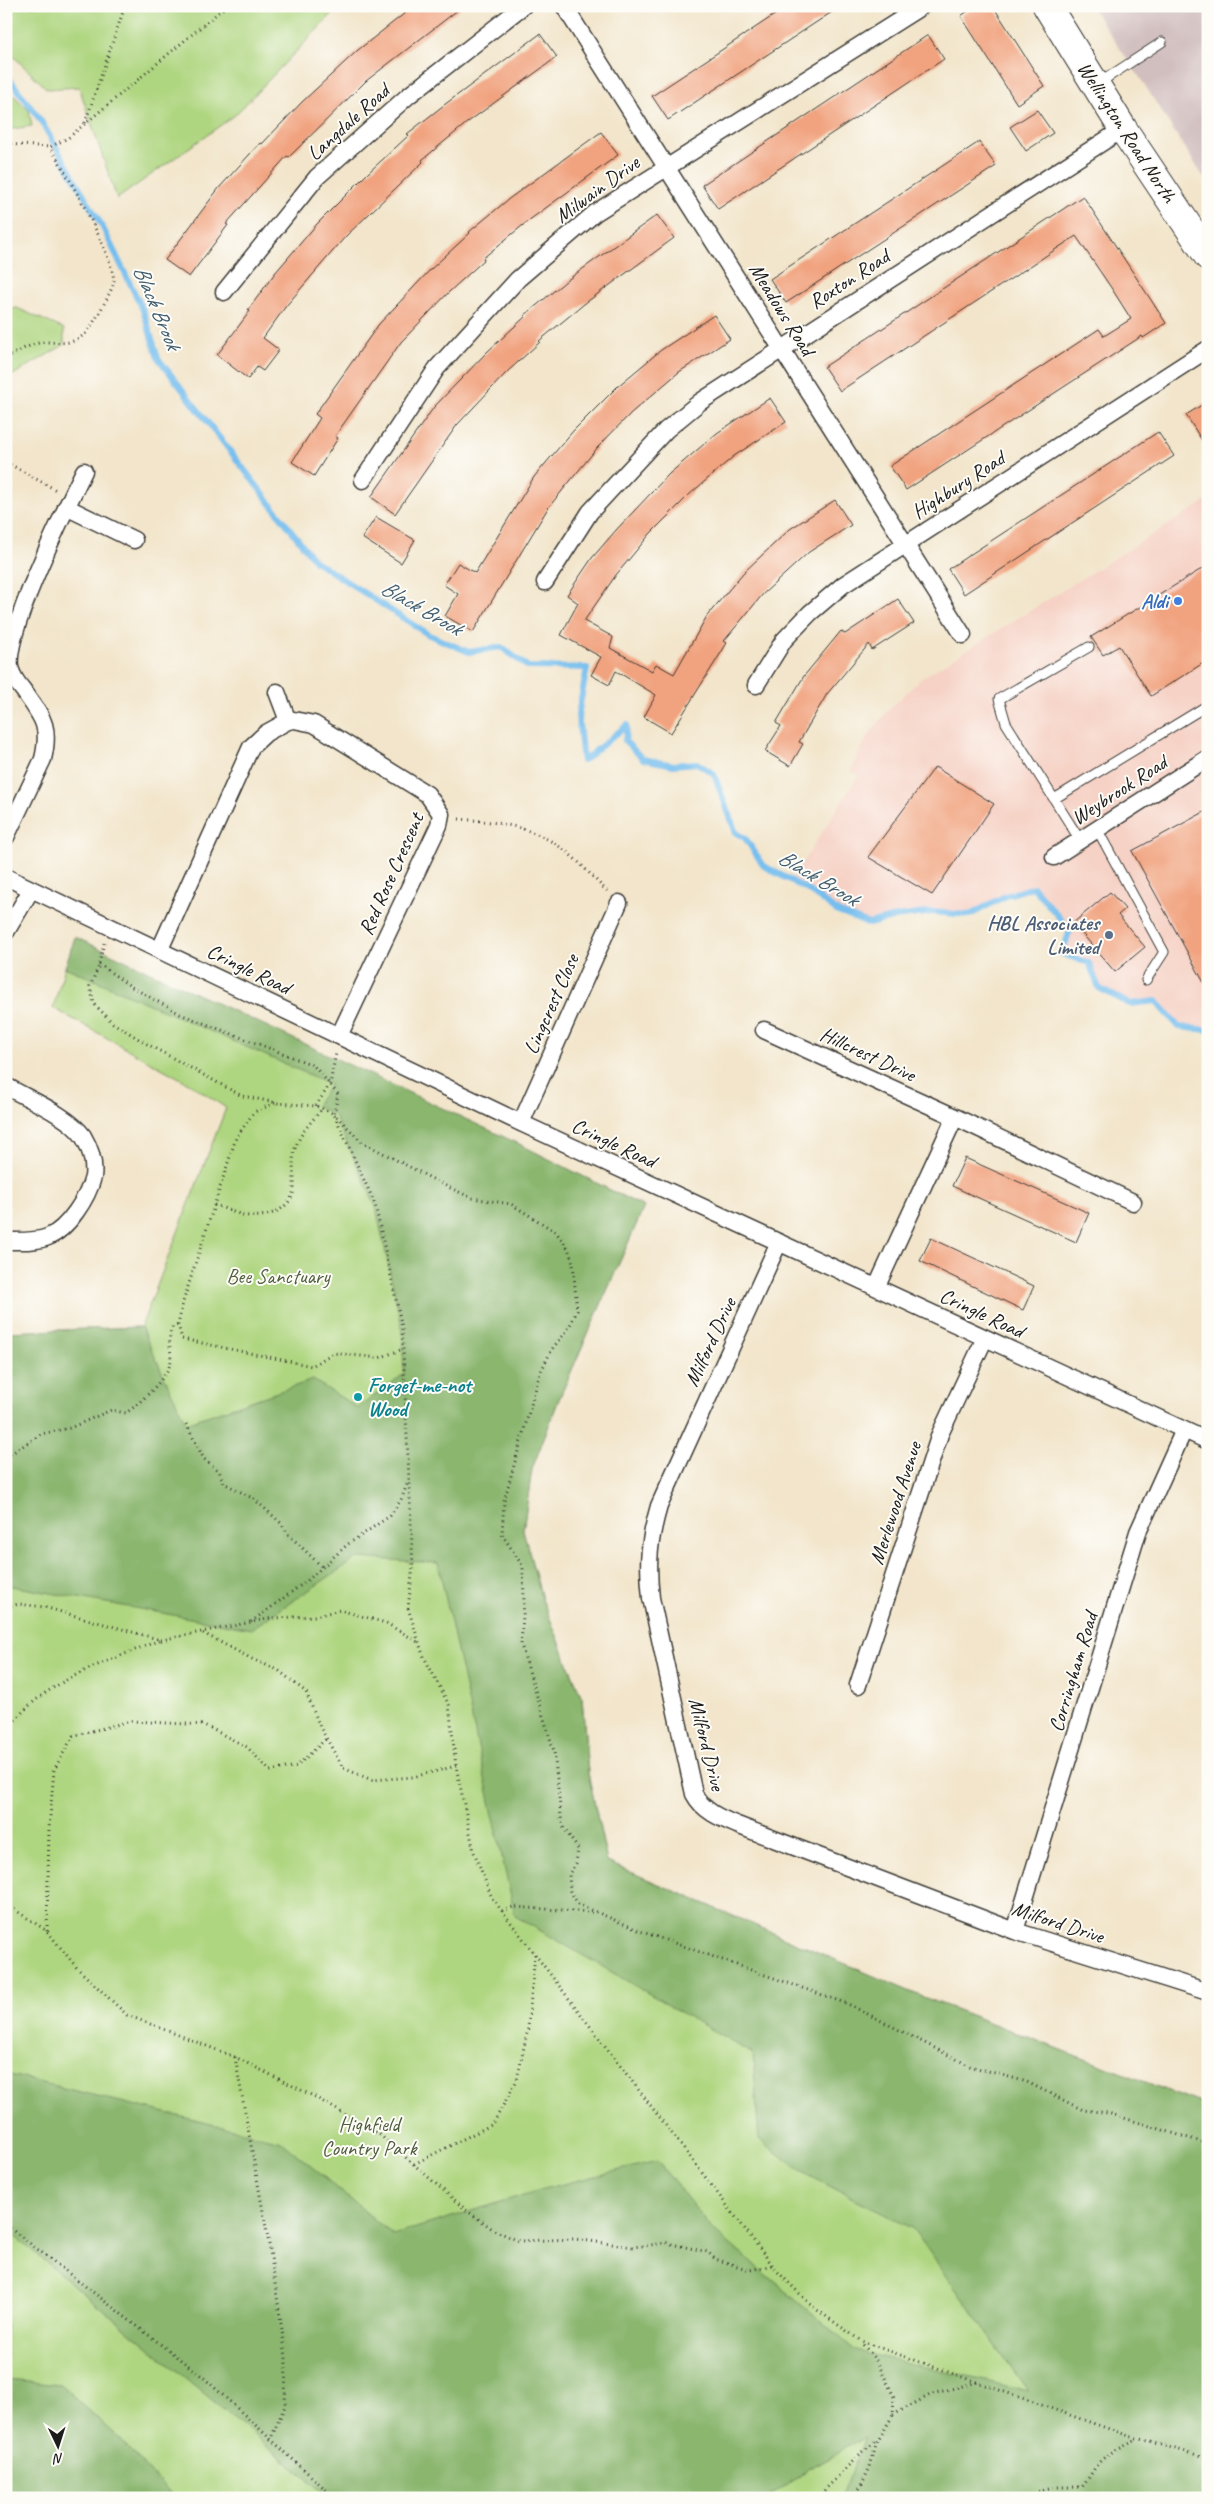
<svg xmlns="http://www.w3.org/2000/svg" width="1214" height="2504" font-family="Caveat,sans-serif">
<rect width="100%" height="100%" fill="#fdfcf7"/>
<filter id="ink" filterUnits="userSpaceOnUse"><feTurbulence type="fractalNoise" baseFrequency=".02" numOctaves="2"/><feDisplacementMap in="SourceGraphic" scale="10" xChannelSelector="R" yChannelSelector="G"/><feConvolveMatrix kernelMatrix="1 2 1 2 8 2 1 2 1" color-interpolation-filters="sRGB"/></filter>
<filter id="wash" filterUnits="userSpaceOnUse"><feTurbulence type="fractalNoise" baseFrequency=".0096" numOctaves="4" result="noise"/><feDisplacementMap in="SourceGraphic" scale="20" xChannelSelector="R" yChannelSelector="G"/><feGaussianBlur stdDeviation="1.12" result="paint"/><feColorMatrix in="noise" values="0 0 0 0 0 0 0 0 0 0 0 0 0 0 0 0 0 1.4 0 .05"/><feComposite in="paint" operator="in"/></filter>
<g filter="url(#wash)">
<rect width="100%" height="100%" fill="#f2e5cb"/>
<path fill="#f6d1c5" d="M1208,500v529l-28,-4 -22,-25 -28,4 -31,-16 -9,-25 -28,-10 9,-23 -38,-43 -28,9 -35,18 -37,-3 -40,5 -24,7 -30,-12 -47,-32 67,-104 -8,-4 15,-32 22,-29 34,-32z"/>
<path fill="#d1bfbf" d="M1091,6h117v178l-66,-103z"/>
<path fill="#aed57f" stroke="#65784e" d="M6,6h334l-105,109 -118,84 -38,-112 -32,2 -41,-40z
M6,88l23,22 3,16 -26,4z
M17,308l47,21v16l-58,34v-69z
M65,967l452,176 127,64 -85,192 -27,70 -9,61 19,69 40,99 6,75 19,89 311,133 290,111v392h-1202v-1166l135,-5 85,-219 -34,-23 -139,-77z"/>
<path fill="#8ab66e" stroke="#536945" d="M75,937l442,206 127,64 -85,192 -27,70 -9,61 19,69 40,99 6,75 19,89 311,133 290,111v392h-367l24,-61 -58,33 -39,28h-438l-324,-269v-155l275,67 112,94 150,-46 114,-28 56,69 143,121 172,40 -115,-162 -107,-55 -47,-34 -6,-86 -238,-138 -77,-353 -81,-5 -106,71 -245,-44v-253l135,-5 45,96 127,-43 45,28 46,-34 -2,-47 -27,-123 -41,-89 -18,-9 14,-22 -265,-117z
M6,2380l55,5 57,52 56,61h-168z"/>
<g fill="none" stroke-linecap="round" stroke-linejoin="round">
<path stroke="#75beee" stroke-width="6" d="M6,74l35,47 61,105 41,84 15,48 157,203 114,74 40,17 32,-5 27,20 59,1 -9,47 5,46 44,-36 -2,16 18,18 30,6 24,-2 17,11 22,59 9,5 19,28 44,24 30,22 31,12 26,-7 37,-5 38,3 35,-19 28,-9 37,43 -8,24 27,9 10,25 31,16 26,-3 23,26 29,3"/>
</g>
<g id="blocks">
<path fill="#f1a37f" d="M414,6h49l-97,75 -77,76 -2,-1 -61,68 2,1 -39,52 -24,-17 54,-72 41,-45 2,1 40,-42 56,-52z
M788,6h53l-173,114 -16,-24z
M975,6h18l51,80 -27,18 -56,-88z
M540,34l17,23 -89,65 -46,38 1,2 -78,75 -59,69 -23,32 16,12 -16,21 -6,-4 -9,12 -31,-24 33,-44 -2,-1 27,-37 42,-49 51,-51 41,-38 -2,-1 37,-29z
M928,35l16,24 -226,150 -16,-24z
M1037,110l16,23 -27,18 -16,-24z
M601,132l17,23 -90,66 -45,37 1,2 -34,31 -49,51 -66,94 3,2 -24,38 -22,-14 28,-44 -5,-4 64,-90 52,-55 39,-36 -1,-1 41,-34z
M979,142l17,24 -210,137 -16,-24z
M1083,196l83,127 -23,15 -1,-2 -236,154 -16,-24 209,-137 5,7 27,-17 -19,-30 -36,-53 -236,155 -16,-24z
M657,215l17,23 -90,66 -45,37 1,1 -33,30 -50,53 -62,89 -24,-17 63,-90 53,-55 39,-36 -1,-1 41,-34z
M714,315l16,24 -51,33 -48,41 -33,34 -50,61 -75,124 -28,-16 13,-22 -14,-9 14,-22 17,10 59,-96 39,-46 45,-45 43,-36z
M770,398l16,24 -52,34 -44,38 -40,40 -34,41 -32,46 29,16 -3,11 42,23 4,-7 18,10 33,-58 36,-43 47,-44 45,-29 16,25 -42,27 -46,42 -39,47 3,2 -56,90 -27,-16 12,-22 -40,-24 -7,14 -18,-10 10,-18 -40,-22 17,-32 -11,-8 25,-37 25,-29 52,-55 48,-41z
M1208,401v49l-22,-35z
M1158,432l16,24 -210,138 -16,-25z
M376,517l39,23 -14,23 -39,-25z
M1208,565v95l-57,36 -32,-50 -16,9 -12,-18z
M898,599l16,24 -42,27 -3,-6 -42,50 -28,48 4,2 -13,22 -25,-15 16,-25 -5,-3 28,-47 37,-45 4,3z
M935,767l59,37 -62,91 -64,-38z
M1208,810v180l-76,-139z
M1110,892l15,17 -7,6 27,32 -30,25 -42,-49z
M965,1158l124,55 -13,29 -124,-56z
M931,1238l103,48 -11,24 -103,-49z"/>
</g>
</g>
<g filter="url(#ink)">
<use href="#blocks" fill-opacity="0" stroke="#3c3a36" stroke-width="1"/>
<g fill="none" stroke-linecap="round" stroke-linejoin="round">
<defs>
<path id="service" d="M1099,83l63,-41
M1054,799l154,-94
M1097,829l67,123 -18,28
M1080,840l-74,-117 -7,-24 90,-52"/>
<path id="minor" d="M564,6l399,629
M224,292l93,-115 91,-81 115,-90
M363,480l74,-112 81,-89 77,-66 327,-207
M66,507l68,33
M545,582l45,-70 76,-82 34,-28 423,-273
M756,685l28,-45 26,-27 33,-28 365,-236
M288,721l6,-1 20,4 113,70 14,20 -2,11 -100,211
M6,837l37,-78c8,-34 -1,-42 -20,-69 -6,-7 -11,-14 -13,-23 -5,-36 56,-159 74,-196
M1054,857l154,-99
M6,877l515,246 687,318
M6,932l25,-42
M160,949l91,-202 15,-14 22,-12 -11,-29
M764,1030l191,87 178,85
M6,1086c22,13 62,29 77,50 7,12 12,27 10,41 -5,20 -25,52 -45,60 -12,5 -28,4 -42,4
M521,1123l98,-220
M779,1242l-120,264c-10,34 -12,57 -8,92l43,196c9,17 26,24 43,31l278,106 193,61
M877,1286l78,-169
M858,1685l82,-251 45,-96
M1015,1931l123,-399 46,-102"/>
<path id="trunk" d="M1047,6l76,123 85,127"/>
</defs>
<use href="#service" stroke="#3c3a36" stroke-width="11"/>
<use href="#minor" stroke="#3c3a36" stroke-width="19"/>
<use href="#trunk" stroke="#3c3a36" stroke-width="30"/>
<path stroke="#3c3a36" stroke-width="3" stroke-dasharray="1 4" stroke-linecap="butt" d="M85,123l40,-117
M6,144l44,3 18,-9 158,-132
M6,358c12,-6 25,-15 39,-16 16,0 26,4 40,-8 6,-5 29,-46 29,-53 -2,-29 -47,-107 -64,-134
M6,462l50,28
M459,819c40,3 76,7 109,34 14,11 26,26 39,38
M104,943l-6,25 -8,18 4,18 19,19 34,21 95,52 36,7 38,3 18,8 41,90 27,123 11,240 -5,41 15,47 26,50 7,61 18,86 18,46 285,373 36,36 48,34 268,95 79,22
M99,964l31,22 50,28 133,51 25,29 -4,20 28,28 82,43 28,13 39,6 45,28 12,16 5,15 4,48 -10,20 -15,18 -12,24 -36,128 -2,33 21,33 1,34 -3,44 33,106 8,74 16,24 -2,14 -7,11 1,17 8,13 62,27 208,73 122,62 57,16 56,28 25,3 100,31
M275,1103l-21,9 -18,26 -53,164 -5,23 4,14 130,27 21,-13 46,5 24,-9
M316,1106l14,-22 6,-31
M214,1205c10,3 19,7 29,10 20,5 49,-4 51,-27 1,-15 -4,-27 2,-42 5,-14 16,-25 26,-37
M186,1424l18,35 15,12 5,12 30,16 27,24 7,11 34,33
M6,1457l35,-23 29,-6 41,-18 15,3c13,-9 43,-36 45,-53 0,-12 -4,-23 2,-34l5,-1
M6,1607l13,-3 25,3 117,33 111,-22 43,-2 25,-6 46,13 32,19
M251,1622l57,-42 40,-36 42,-28 11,-16 7,-18
M203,1633l49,26 26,11 28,22 14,35 23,41 29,12 41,-3 43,-11
M6,1732c34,-51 101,-70 154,-92
M6,1904l41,27 30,37 50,47 108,42 80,40 65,38 86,75 28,20 25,11 56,-2 58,8 34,-4 41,9 7,7 35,11 23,-5
M502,1911l11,-4 79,5
M47,1931l2,-102 5,-59 19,-34 58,-15 73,4 43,22 23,24 27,-5 29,-27
M235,2057l35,193 16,107 -1,49 -14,32
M414,2164l79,-40 24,-44 11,-52 7,-74
M6,2225l197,152 132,121
M893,2415l39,-21 46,-12
M817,2498l41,-42 20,-17
M855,2498l15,-31 6,-23 17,-29 1,-18 -16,-34 -17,-21
M1031,2498c11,-15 35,-10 51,-11 6,-7 10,-15 15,-22 8,-11 29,-21 40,-26"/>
<use href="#service" stroke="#fff" stroke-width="9"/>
<use href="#minor" stroke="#fff" stroke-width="16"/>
<use href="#trunk" stroke="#fff" stroke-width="28"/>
</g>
</g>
<circle fill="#3f7fe0" stroke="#fdfcf7" stroke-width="2" cx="1178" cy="601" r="5"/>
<circle fill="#5c6f8a" stroke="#fdfcf7" stroke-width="2" cx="1109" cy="935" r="5"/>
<circle fill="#0f9aa8" stroke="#fdfcf7" stroke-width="2" cx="358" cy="1397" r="5"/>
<g text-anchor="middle" stroke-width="4" stroke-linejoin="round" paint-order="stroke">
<g font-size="21" fill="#1c1c1c" stroke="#fdfcf7">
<text transform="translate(348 122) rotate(-42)" y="7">Langdale Road</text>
<text transform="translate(1127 132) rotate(57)" y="7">Wellington Road North</text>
<text transform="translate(597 189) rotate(-36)" y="7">Milwain Drive</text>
<text transform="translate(849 279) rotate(-33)" y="7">Roxton Road</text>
<text transform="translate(782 309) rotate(58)" y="7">Meadows Road</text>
<text transform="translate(958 485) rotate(-33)" y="7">Highbury Road</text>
<text transform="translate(1119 790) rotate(-33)" y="7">Weybrook Road</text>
<text transform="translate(391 874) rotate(-66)" y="7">Red Rose Crescent</text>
<text transform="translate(249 969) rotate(26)" y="7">Cringle Road</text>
<text transform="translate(551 1004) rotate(-66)" y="7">Lingcrest Close</text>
<text transform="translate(868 1054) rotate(25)" y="7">Hillcrest Drive</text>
<text transform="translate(614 1143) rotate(25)" y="7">Cringle Road</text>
<text transform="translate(982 1313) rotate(25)" y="7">Cringle Road</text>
<text transform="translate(710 1342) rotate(-65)" y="7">Milford Drive</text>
<text transform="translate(895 1503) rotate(-72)" y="7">Merlewood Avenue</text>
<text transform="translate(1073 1672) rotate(-73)" y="7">Corringham Road</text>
<text transform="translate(707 1744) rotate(76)" y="7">Milford Drive</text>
<text transform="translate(1058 1922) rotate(18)" y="7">Milford Drive</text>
</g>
<g font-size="21" font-weight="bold" fill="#366cbe" stroke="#fdfcf7" text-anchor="end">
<text x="1168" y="608">Aldi</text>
</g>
<g font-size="21" font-weight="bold" fill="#4e5e75" stroke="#fdfcf7" text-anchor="end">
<text x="1099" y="930">HBL Associates<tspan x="1099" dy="24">Limited</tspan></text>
</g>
<g font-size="21" fill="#4f5d3f" stroke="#fdfcf7">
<text x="278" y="1283">Bee Sanctuary</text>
<text x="369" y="2131">Highfield<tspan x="369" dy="24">Country Park</tspan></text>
</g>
<g font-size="21" font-weight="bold" fill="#0d838f" stroke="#fdfcf7" text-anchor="start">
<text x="368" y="1392">Forget-me-not<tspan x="368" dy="24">Wood</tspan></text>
</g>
<g font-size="22" font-style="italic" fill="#405d70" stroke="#fdfcf7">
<text transform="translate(158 307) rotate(67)" y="8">Black Brook</text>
<text transform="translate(422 607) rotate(30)" y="8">Black Brook</text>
<text transform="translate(819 877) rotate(31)" y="8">Black Brook</text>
</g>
</g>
<rect width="1214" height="2504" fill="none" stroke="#fdfcf7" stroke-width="25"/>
<g transform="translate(58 2446) rotate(176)" stroke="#fdfcf7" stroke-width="4" paint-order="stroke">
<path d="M0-4L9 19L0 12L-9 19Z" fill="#1c1c1c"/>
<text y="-8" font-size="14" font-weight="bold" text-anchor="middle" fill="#1c1c1c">N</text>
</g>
</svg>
